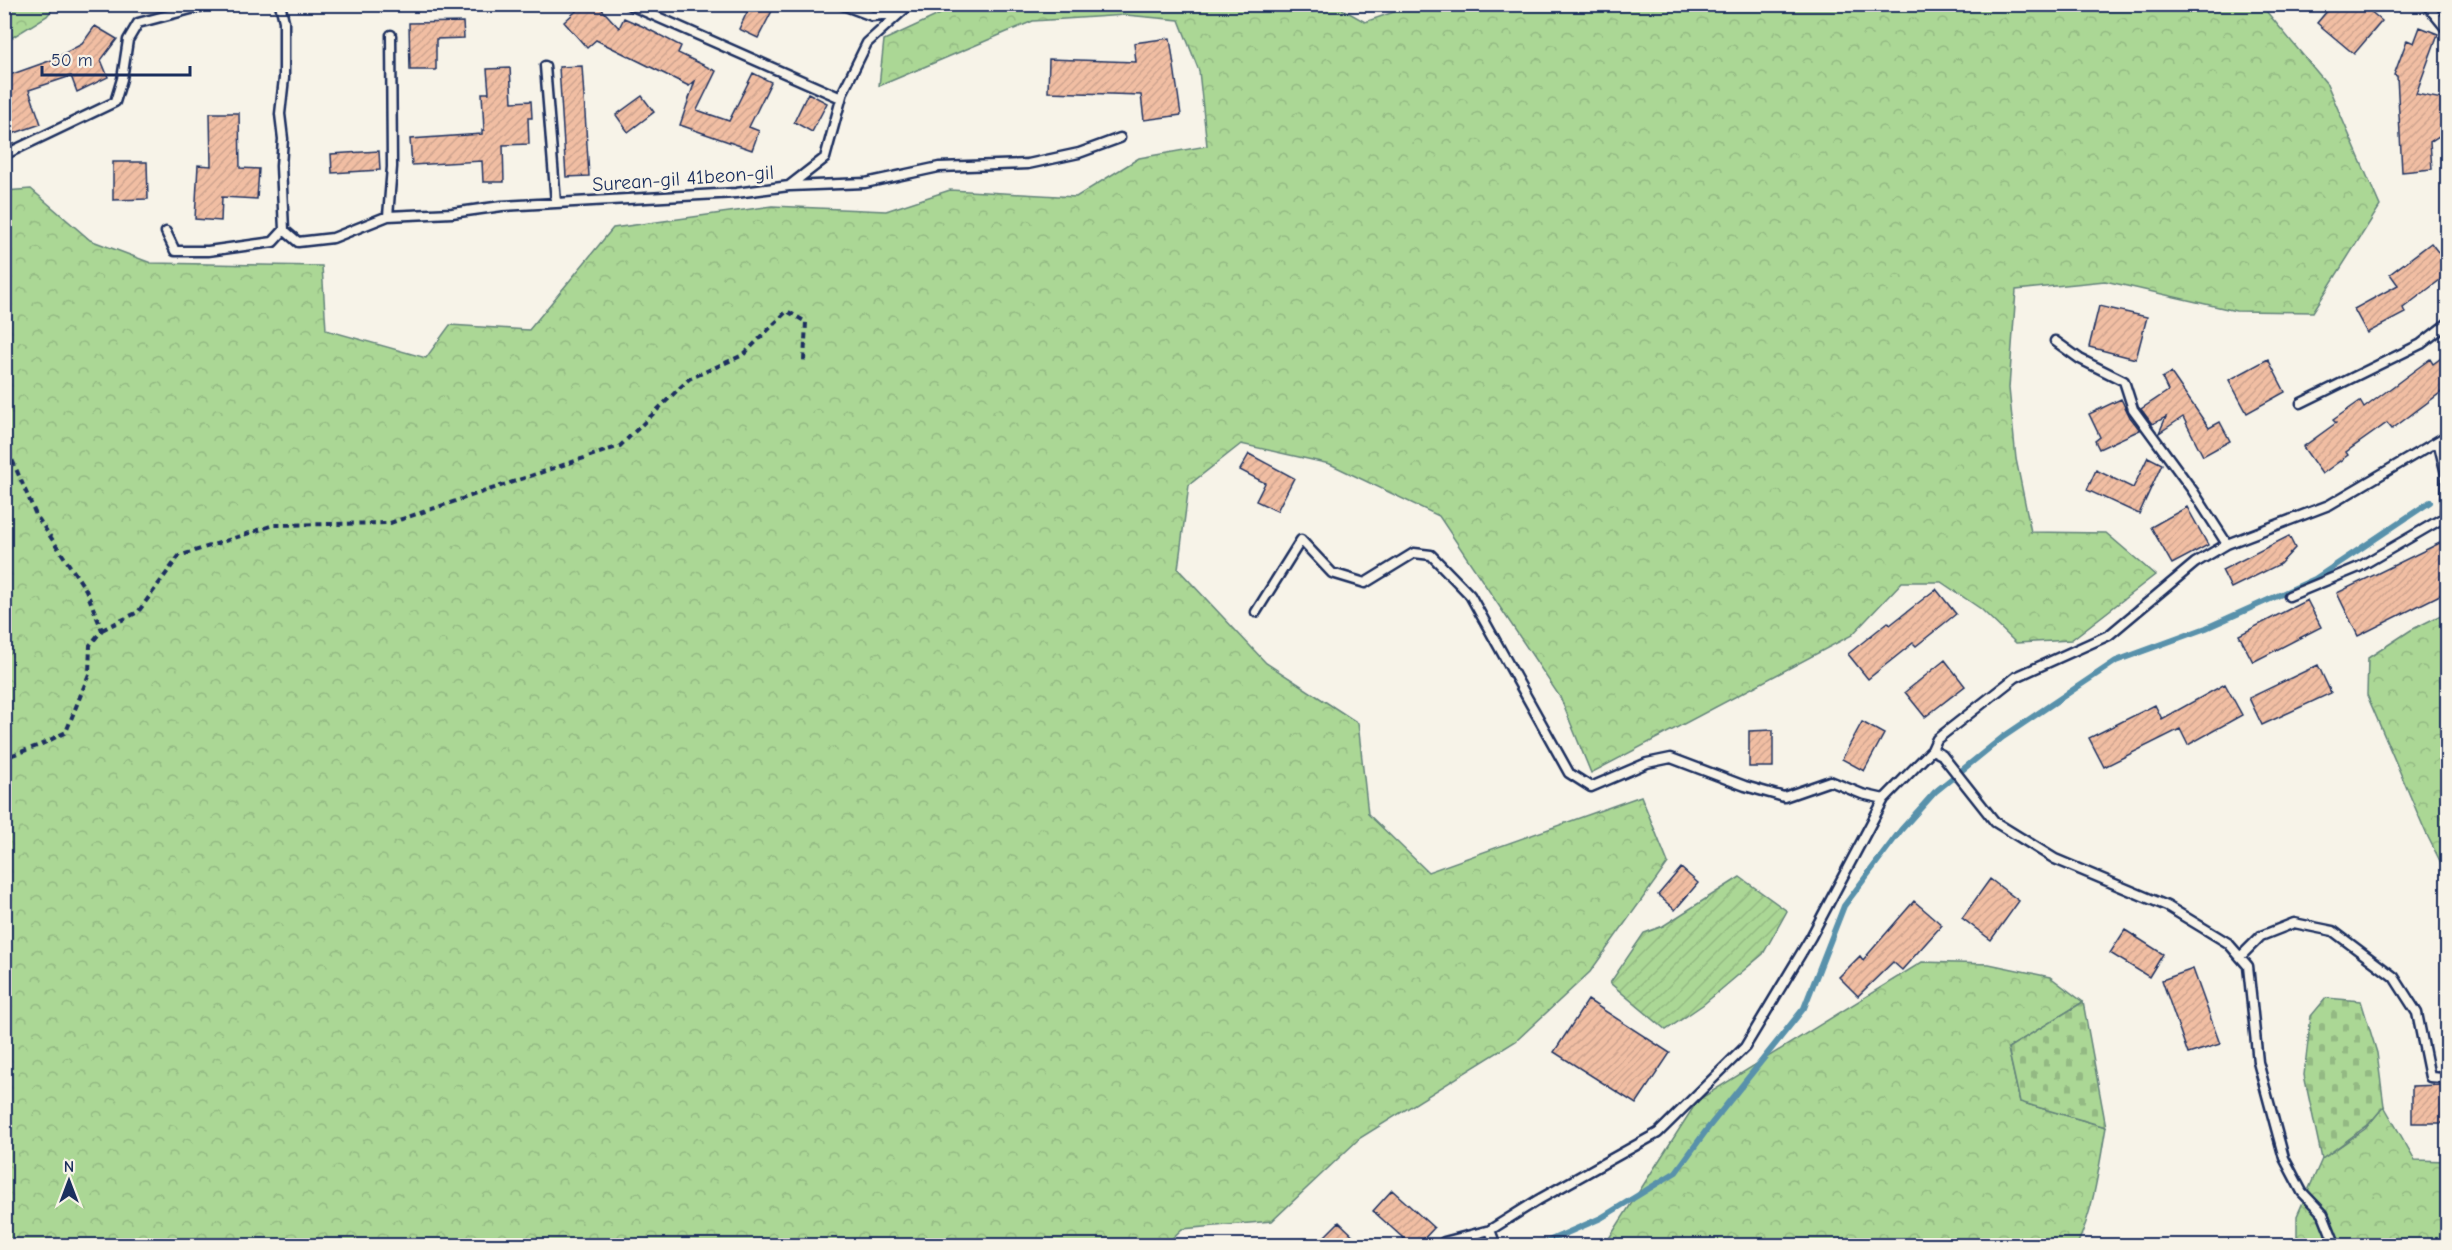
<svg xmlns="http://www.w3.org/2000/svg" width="2452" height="1250" font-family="'Comic Neue',sans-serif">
<defs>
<pattern id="forest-crowns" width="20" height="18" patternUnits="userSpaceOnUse" patternTransform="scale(1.5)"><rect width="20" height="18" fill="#abd795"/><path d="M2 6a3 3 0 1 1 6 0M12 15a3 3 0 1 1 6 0" fill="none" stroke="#93b983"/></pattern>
<pattern id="cemetery-stones" width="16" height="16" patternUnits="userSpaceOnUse" patternTransform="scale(1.5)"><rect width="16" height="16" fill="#abd795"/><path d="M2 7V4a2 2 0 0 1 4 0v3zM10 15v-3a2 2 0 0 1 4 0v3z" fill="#93b983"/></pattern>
<pattern id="garden-furrows" width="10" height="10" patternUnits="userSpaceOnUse" patternTransform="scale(1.5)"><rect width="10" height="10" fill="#abd795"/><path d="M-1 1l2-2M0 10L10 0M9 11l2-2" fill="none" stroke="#93b983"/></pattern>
<pattern id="building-hatch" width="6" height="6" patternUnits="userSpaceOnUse" patternTransform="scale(1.5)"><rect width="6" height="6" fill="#f1bea3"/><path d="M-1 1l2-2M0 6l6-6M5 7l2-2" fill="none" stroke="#cea48f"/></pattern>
</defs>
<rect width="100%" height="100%" fill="#f7f3e8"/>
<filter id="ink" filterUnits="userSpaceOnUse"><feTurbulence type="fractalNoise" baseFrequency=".0167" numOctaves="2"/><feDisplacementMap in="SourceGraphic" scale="12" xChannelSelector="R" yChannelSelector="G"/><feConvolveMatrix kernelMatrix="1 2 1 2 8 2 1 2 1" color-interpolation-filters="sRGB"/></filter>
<g filter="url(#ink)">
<path fill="url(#forest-crowns)" stroke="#63837a" stroke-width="1.5" d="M5,4h51v1l-9,11 -42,26z
M1335,5l30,17 52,-18 844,1 66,79 53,122 -67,106 -77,-1 -131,-30 -89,9 -7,98 7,71 15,73 75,1 49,42 -84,65 -55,3 -35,-34 -40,-27h-39l-50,53 -261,138 -31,-76 -121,-181 -109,-52 -89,-20 -52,41 -11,84 88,94 92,60 10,91 60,58 213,-76 27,67 -78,109 -74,69 -156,97 -88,83 -90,8 -18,17 -1159,-1v-1054l26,-2 59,51 61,23 171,3 4,64 100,28 24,-33 79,5 84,-102 159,-22 114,5 64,-21 126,7 63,-39 68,-12 -8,-75 -20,-51 -53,-5 -93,6 -154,65 5,-46 76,-35z
M2447,612v263l-21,-42 -59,-138 1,-37 43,-28z
M1922,962l67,2 61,13 33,25 -75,46 12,54 86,25c-7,40 -12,82 -29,118l-473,1 94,-146z
M2384,1106l31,54 32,1v84l-150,1v-30l25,-57 43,-30z"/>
<path fill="url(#cemetery-stones)" stroke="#63837a" stroke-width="1.5" d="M2326,998l35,3 16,52 7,53 -15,18 -47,35 -18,-84 7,-59z
M2083,1002l23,125 -86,-25 -12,-54z"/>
<path fill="url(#garden-furrows)" stroke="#63837a" stroke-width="1.5" d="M1740,877l47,34 -24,43 -59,50 -38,26 -56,-47 34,-50 19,-7z"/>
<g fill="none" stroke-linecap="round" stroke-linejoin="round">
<path stroke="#5991ab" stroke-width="6" d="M2441,4l7,12
M1537,1246l64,-28 75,-46 32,-44 96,-120 40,-102 57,-76 34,-38 68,-55 113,-76 90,-33 109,-49 115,-77"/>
</g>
<path fill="url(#building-hatch)" stroke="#1b2f5e" stroke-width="1.5" d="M584,4h13l22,24 5,-10 18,8 39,20 -3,7 38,18 -19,39 32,11 24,-48 18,9 -22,45 10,4 -7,19 -72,-25 15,-44 -6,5 -93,-46 -9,8 -23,-26z
M751,4h13l9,5 -15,29 -19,-9z
M2333,4h29l20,17 -28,33 -37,-31z
M463,22l1,16 -28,1v31h-26l-1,-47z
M95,26l22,13 -16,21 7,17 -31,15 -6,-16 -42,14 12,34 -32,11 -5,-14v-44l48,-17 30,-16z
M2420,27l18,7 -22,60 32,6v30l-18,12 2,27 -30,3 -5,-96 -3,-1 13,-35 7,3z
M1170,38l11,77 -37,5 -3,-25 -93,-3 1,-33 87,3 -2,-19z
M582,66l7,110 -23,1 -7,-110z
M510,68l2,34 19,-1 1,17h-4l1,26 -26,1 1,37h-21l-1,-21 -70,4 -2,-26 72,-5v-4h2l-2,-37h7l-2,-24z
M808,93l19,10 -15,29 -18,-10z
M642,96l12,16 -26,20 -12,-17z
M210,113h29l1,55 19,1 -2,30 -35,-2 -1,24 -26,-2 3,-54 13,1z
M379,151l1,19 -48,3 -1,-19z
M113,162h34l1,37 -35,1z
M2431,243l17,22v9l-45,34 2,5 -38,20 -13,-24 44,-24 -8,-11z
M2099,306l48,11 -11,42 -47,-12z
M2448,353v34l-56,42 -5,-6 -41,29 2,3 -26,19 -19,-27 33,-24 -3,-3 27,-19 4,7 66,-49 3,5z
M2268,359l17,33 -38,21 -18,-33z
M2171,373l38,55 11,-6 10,19 -27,15 -20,-39 -24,16 7,-16 -14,7 -11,-15 27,-18 -6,-13z
M2121,399l9,18 10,13 -41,19 -4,-8 5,-4 -11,-23z
M1249,454l45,24 -17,33 -21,-10 9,-18 -25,-13z
M2148,457l14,7 -23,50 -52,-24 9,-20 37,18z
M2187,507l21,38 -36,19 -21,-37z
M2289,536l6,12 -15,16 -49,24 -9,-18z
M2448,539v52l-90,45 -21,-43z
M1936,589l20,25 -40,32 -3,-3 -45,36 -20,-25 40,-32 2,3z
M2307,600l14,27 -68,35 -14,-27z
M1945,660l20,26 -40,31 -20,-25z
M2318,665l13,28 -69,32 -13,-27z
M2225,684l17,31 -54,30 -8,-16 -76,38 -15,-29 66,-33 7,14z
M1862,722l22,12 -20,37 -22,-12z
M1773,730v37h-24v-36z
M1681,868l17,15 -23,27 -17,-15z
M1990,879l29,22 -28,39 -29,-22z
M1914,901l28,24 -40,45 -9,-8 -35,34 -19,-19 21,-21 3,4z
M2125,930l38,24 -14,23 -39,-24z
M2193,969l27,75 -32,10 -26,-74z
M1588,1000l82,53 -34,51 -82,-52z
M2442,1085l3,1v37h-33v-37z
M1392,1190l42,38 -16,17h-7l-38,-34z
M1339,1222l24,23h-47z"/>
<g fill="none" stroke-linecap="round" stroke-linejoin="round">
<defs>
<path id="service" d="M280,4l4,17v57l-4,36 3,25 -2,27 3,64
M628,4l213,94
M840,4l32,12 28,-3
M2426,4l22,27
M545,66l11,137
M4,155l111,-53 7,-23 6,-39 10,-17 72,-19
M790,186l75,-3 74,-16 89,-3 51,-11 41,-15
M388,216l4,-49 -1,-132
M166,232l9,19h33l65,-9 11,-12 14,12 35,-4 55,-22 64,-3 50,-7 234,-13 53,-7 36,-28 18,-66 24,-49 43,-39
M2055,341l25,18 44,22 9,28 60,82 34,53
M2301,403l120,-59 27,-21
M2289,596l70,-29 86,-50 1,-43 -8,-33
M1256,612l45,-72 31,33 33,10 49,-30 17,2 39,40 99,178 22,14 56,-24 24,-5 74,28 39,11 46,-16 32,13 22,5
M1932,750l10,5 53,67 60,37 112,47 61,37 20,23 10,96 26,96 18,34 21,22 10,25 1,7
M2240,957l21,-21 33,-13 39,8 61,46 23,36 13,64 13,1 5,3
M1490,1230l6,16
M1440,1246l4,-4 46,-12 48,-30 120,-67 87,-86 66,-110 73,-138 48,-49 5,-11 79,-62 93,-42 86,-72 32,-19 102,-39 119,-70"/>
</defs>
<use href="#service" stroke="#1b2f5e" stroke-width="13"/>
<path stroke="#1b2f5e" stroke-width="4" stroke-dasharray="6 4.5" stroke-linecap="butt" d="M4,441l32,74 50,75 16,40 -12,15 -1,29 -23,58 -26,13 -36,13
M102,630l36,-18 41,-56 95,-31 116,-2 230,-77 69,-67 54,-24 44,-44 19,11 -2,39"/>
<use href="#service" stroke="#f7f3e8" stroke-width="8"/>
</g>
</g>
<g text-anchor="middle" stroke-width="5" stroke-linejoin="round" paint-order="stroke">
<g font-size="20" fill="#1b2f5e" stroke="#f7f3e8">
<text transform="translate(683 178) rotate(-4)" y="7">Surean-gil 41beon-gil</text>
</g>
</g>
<rect width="2452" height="1250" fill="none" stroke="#f7f3e8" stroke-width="24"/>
<rect x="12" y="12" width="2428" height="1226" fill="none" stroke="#1b2f5e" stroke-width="2" filter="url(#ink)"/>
<g transform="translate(69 1181)" stroke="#f7f3e8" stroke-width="4.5" paint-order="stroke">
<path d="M0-4.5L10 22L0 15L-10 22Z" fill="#1b2f5e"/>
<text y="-9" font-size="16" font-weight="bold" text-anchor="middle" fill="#1b2f5e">N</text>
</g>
<path d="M42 66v9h148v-9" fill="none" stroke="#1b2f5e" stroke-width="3"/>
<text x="51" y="66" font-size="18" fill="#1b2f5e" stroke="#f7f3e8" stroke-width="4.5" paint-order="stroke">50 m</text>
</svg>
